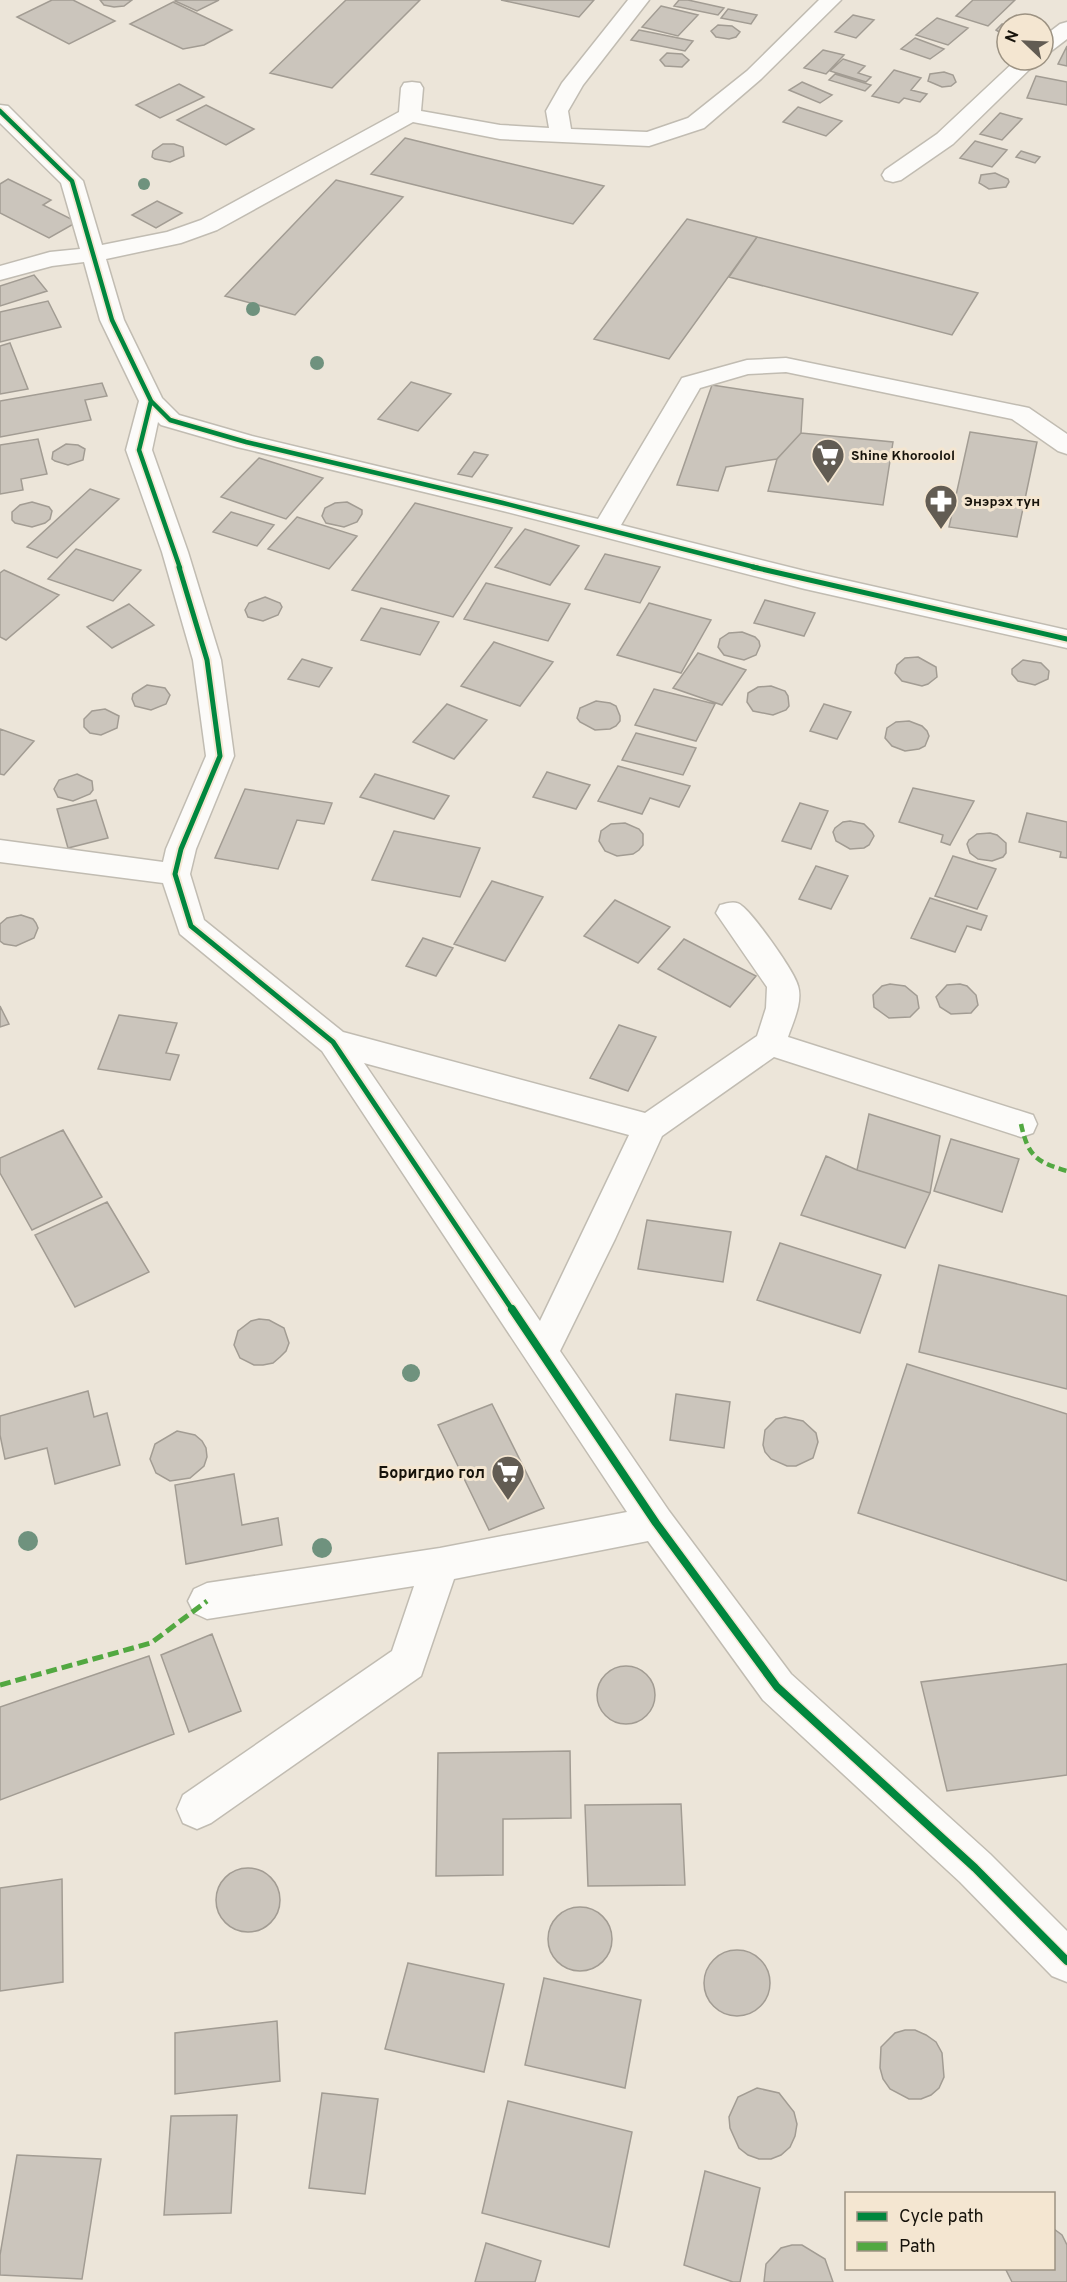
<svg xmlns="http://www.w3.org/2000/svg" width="1067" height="2282" font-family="Overpass,sans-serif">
<rect width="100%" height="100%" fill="#ece5d9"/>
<path fill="#cbc5bc" stroke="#a29c93" stroke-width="1.5" d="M52,0h21l42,21 -46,23 -52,-27z
M100,0h32l-8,6 -10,1 -10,-2z
M177,0h42l-22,11 -22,-10z
M346,0h74l-88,88 -62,-15z
M501,0h93l-15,17z
M679,0h9l36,8 -6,7 -44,-9z
M973,0h42l-27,26 -32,-10z
M173,2l59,28 -28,15 -21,4 -53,-25z
M661,6l37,9 -20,21 -36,-9z
M728,9l29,6 -6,9 -30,-6z
M853,15l21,5 -18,18 -21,-6z
M937,18l31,10 -20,17 -32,-10z
M1002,24h12h-7v13l-11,-7z
M718,25l14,1 8,6 -4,5 -7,2 -13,-2 -5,-6z
M639,30l54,11 -8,10 -54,-11z
M915,38l29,11 -14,10 -29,-10z
M1067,46v20l-9,-2z
M823,50l21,5 -18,19 -22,-6z
M667,53l15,1 7,6 -7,7 -17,-1 -5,-6z
M843,59l22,7 -7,7 13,4 -5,5 -36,-11z
M894,70l27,8 -10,12 16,4 -7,8 -16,-4 -5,5 -27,-7z
M944,72l9,3 3,7 -5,4 -9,1 -14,-6 2,-7z
M835,74l36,11 -6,6 -36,-11z
M1036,76l31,6v23l-40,-7z
M802,82l30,13 -12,8 -31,-13z
M179,84l25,13 -44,21 -24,-13z
M206,105l48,24 -28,16 -49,-25z
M798,107l44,14 -16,15 -43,-14z
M1000,113l22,6 -20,21 -22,-6z
M405,138l65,16 134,32 -31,38 -202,-50z
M975,141l32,9 -15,17 -32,-9z
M163,144h11l9,3 1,9 -14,6 -15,-3 -3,-2 1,-6z
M1021,151l19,6 -5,6 -19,-6z
M995,173l13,6 1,3 -3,5 -17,2 -10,-6 2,-8z
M8,179l43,21 -8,5 34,17 -28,16 -49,-25v-29z
M336,180l67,17 -108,118 -70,-19z
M157,201l25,12 -26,15 -24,-13z
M687,219l70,18 -88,122 -75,-20z
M757,237l221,56 -26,42 -223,-58z
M34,275l13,16 -47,15v-20z
M48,301l13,26 -61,15v-30z
M10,343l18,46 -28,5v-48z
M411,382l40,12 -33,37 -40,-12z
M102,383l5,13 -22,4 6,20 -91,17v-36z
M712,385l91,14 -2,34 -24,26 -51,8 -8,24 -41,-6z
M970,432l67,10 -20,95 -68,-10z
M801,433l92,9 -10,63 -115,-14 9,-32z
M38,439l9,35 -26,5 2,11 -23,4v-49z
M66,444l12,1 7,4 -2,11 -15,5 -13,-4 -3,-2 1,-7z
M474,452l14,3 -16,22 -14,-3z
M259,458l64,20 -37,41 -65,-22z
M90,489l29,10 -62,59 -30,-11z
M32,502l17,5 3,4 -2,8 -5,4 -13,4 -17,-4 -3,-3v-8l8,-7z
M347,502l15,8v4l-5,8 -13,5 -18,-4 -4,-7 3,-8 10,-5z
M415,503l97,25 -59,89 -101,-27z
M231,512l43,13 -17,21 -44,-14z
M297,517l60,19 -28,33 -61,-20z
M525,529l54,17 -29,39 -55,-18z
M76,549l65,21 -28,31 -65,-22z
M605,554l55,13 -20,36 -55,-14z
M4,570l55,25 -53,45 -6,-3v-64z
M486,583l84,21 -22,37 -84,-22z
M265,597l15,6 2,4 -4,8 -15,6 -15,-4 -3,-7 4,-7z
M765,600l50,13 -11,23 -50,-13z
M649,603l62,17 -30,53 -64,-18z
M129,604l25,21 -42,23 -25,-21z
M381,608l58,14 -19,33 -59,-15z
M742,632l13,5 4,4 1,5 -4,9 -12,5 -20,-5 -6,-8 2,-8 9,-6z
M494,642l59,20 -33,44 -59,-20z
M698,653l48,17 -24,35 -49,-17z
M918,657l18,10 1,10 -9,7 -6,2 -20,-5 -7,-8 2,-8 8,-7z
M302,659l30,9 -13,19 -31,-8z
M1023,660l18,3 8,8 -1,8 -13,6 -17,-4 -6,-7v-5z
M147,685l18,3 5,7 -4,9 -15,6 -16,-4 -3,-7 1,-5z
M771,686l14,5 3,5 1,10 -3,4 -13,5 -20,-4 -6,-9 1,-9 10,-6z
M654,689l61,15 -19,37 -61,-16z
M596,701l14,2 6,3 4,10v5l-4,5 -6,3 -15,1 -15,-8 -3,-4 3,-10z
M447,704l40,16 -33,39 -41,-17z
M824,704l27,8 -14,27 -27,-8z
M105,709l14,7 -2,12 -16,7 -11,-2 -6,-6v-8l8,-8z
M909,721l13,5 5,5 2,5 -4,10 -6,3 -14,2 -13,-5 -7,-8 2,-10 9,-6z
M0,729l34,12 -30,34 -4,-1z
M636,733l60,15 -13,27 -61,-15z
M618,766l72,20 -11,21 -29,-9 -8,16 -44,-13z
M547,772l43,13 -14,24 -43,-12z
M77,774l15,7 1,9 -3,4 -17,7 -15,-4 -4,-8 5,-9z
M375,774l74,22 -15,23 -74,-22z
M913,788l61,13 -24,44 -9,-3 2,-7 -44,-13z
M245,789l87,14 -8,21 -27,-4 -19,49 -63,-11z
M96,800l12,38 -40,10 -11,-39z
M800,803l28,8 -17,38 -29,-8z
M1027,813l40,9v36l-7,-1 1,-5 -42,-10z
M850,821l14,3 8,8 2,4 -5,9 -5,3 -14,1 -14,-8 -3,-9 2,-4 8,-6z
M625,823l14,6 4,5v11l-4,5 -6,4 -16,2 -12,-5 -6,-10 2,-10 10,-7z
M394,831l86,17 -20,49 -88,-17z
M990,833l7,2 9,8v10l-3,4 -11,4 -14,-2 -8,-6 -3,-9 2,-4 8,-6z
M953,856l43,13 -19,40 -42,-13z
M816,866l32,10 -17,33 -32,-10z
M492,881l51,16 -38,64 -51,-17z
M930,898l57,18 -6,14 -14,-4 -12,26 -44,-14z
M615,900l55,27 -32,36 -54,-27z
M21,915l12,4 3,4 2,5 -4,10 -18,8 -12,-2 -4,-3v-17l7,-6z
M423,938l30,10 -17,28 -30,-10z
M684,939l72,37 -26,31 -72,-38z
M890,984l15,2 12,10 2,12 -9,9 -21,1 -15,-11 -1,-12 9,-9z
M960,984l7,2 9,9 2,10 -7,8 -20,1 -11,-7 -4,-10 11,-12z
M0,1006l9,18 -9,3z
M119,1015l58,8 -11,30 13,2 -9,25 -72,-11z
M619,1025l37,12 -28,54 -38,-13z
M869,1114l71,22 -10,57 -73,-23z
M63,1130l39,67 -70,33 -32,-57v-15z
M951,1139l68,20 -17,53 -68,-21z
M826,1156l31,14 73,23 -25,55 -104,-33z
M107,1202l42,70 -74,35 -40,-72z
M647,1220l84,12 -8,50 -85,-13z
M780,1243l101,32 -21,58 -103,-33z
M939,1265l128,31v93l-148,-37z
M259,1319l10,1 15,8 5,15 -3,8 -6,6 -7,6 -10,2h-9l-14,-7 -6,-13 4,-14 13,-10z
M907,1364l160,50v167l-209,-68z
M88,1391l6,26 13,-4 13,52 -65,19 -8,-36 -42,11 -5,-24v-19z
M676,1394l54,8 -6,46 -54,-8z
M492,1404l52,104 -55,22 -51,-105z
M785,1417l18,4 13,12 2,9 -5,16 -17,8h-9l-16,-7 -6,-7 -2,-7 2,-15 11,-11z
M177,1431l18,4 7,6 4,7 1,9 -3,9 -14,12 -20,3 -14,-8 -6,-14 5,-15z
M234,1474l8,51 36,-7 4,27 -96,19 -11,-79z
M212,1634l29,77 -52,21 -28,-77z
M149,1656l25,78 -174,66v-93z
M1067,1664v111l-120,16 -26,-109z
M597 1695a29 29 0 1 1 58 0a29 29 0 1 1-58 0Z
M570,1751l1,67 -68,1v56l-67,1 2,-123z
M681,1804l4,81 -97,1 -3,-81z
M216 1900a32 32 0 1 1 64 0a32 32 0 1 1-64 0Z
M62,1879l1,103 -63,9v-103z
M548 1939a32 32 0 1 1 64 0a32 32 0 1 1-64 0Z
M704 1983a33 33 0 1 1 66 0a33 33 0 1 1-66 0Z
M408,1963l96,21 -20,88 -99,-23z
M544,1978l97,22 -16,88 -100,-23z
M277,2021l3,60 -105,13v-61z
M905,2030h10l11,5 10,7 6,11 2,24 -5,11 -8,7 -10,4h-12l-19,-10 -7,-10 -3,-11 1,-21 14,-14z
M757,2088l22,5 15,19 3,12 -2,12 -5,11 -9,8 -10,4h-12l-11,-4 -9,-7 -9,-20 -1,-11 9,-20z
M322,2093l56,6 -13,95 -56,-6z
M508,2101l124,31 -23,115 -127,-34z
M237,2115l-6,98 -67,2 7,-99z
M17,2155l84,4 -19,120 -82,-4v-20z
M705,2171l55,17 -20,94h-7l-49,-17z
M1054,2229l8,6 5,10v37h-55l-7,-14h49z
M486,2243l55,18 -6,21h-60z
M792,2245h10l23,14 8,23h-69l2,-18 15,-16z"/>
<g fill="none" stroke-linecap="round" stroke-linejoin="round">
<defs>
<path id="street" d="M628,0h21l-66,85 -15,26 3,18 76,3 41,-14 59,-47 72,-71h22l-80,79 -57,49 -55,18 -149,-7 -87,-17 -196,108 -36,13 -75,16 18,61 38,78 17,17 73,21 346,83 84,-141 65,-18 39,-2 243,50 38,26v20l-9,-3 -46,-32 -226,-47 -38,2 -48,14 -79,137 184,46 262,59v18l-262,-59 -302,-78 -266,-64 -76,-22 -3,-3 -6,28 36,102 33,108 13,96 -38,93 -6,25 14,46 139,112 302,81 112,-77 2,-6 7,-22 1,-21 -51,-74 4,-8c8,-2 16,-5 22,1 12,9 53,66 56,80 5,16 -5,36 -10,51l245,78 4,9 -4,9 -12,4 -247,-80 -112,79 -47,103 -55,112 109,160 122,163 199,180 77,77v51l-15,-6 -92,-94 -197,-182 -115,-159 -194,38 -33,97 -210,147 -14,6 -14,-6 -6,-14 6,-14 209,-144 22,-65 -207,33 -13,-6 -6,-12 6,-12 13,-6 233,-35 187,-36 -305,-461 -142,-117 -17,-51 -163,-21v-22l163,22 3,-13 40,-93 -13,-96 -31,-108 -36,-102 13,-49 -39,-81 -16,-58 -32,4 -52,14v-14l50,-14 30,-3 -19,-66 -61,-60v-18l8,1 75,75 19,64 65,-13 34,-12 198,-108 2,-24 3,-5 8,-1 8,1 3,5 -2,23 79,14 49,3 -3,-17 16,-28zM364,1063l265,72 -89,186z
M1067,22v17l-17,13 -7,2v-17l17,-13z
M1016,60h23l-86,84 -52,36 -8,2 -8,-2 -3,-5 3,-5 52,-36z"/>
</defs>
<use href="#street" stroke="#c1bcb2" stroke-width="3"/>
<use href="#street" fill="#fcfbf9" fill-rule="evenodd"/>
<path stroke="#52a841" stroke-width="4.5" stroke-dasharray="8 4.5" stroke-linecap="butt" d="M1021,1124c7,32 15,38 46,47"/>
<path stroke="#52a841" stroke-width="5" stroke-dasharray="11 5" stroke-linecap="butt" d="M0,1685l151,-42 56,-42"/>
<defs>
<path id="cycleway-far2" d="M0,111l72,70 40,139 39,81 19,19 76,22 257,61 255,65
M151,401l-12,49 41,118"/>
<path id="cycleway-far1" d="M179,567l28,93 13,96 -39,93 -6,25 16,52 142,116 180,269
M753,567l314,72"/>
<path id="cycleway" d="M512,1309l144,214 121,164 198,181 92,93"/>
</defs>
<use href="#cycleway-far2" stroke="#f4e6d1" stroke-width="8"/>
<use href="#cycleway-far1" stroke="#f4e6d1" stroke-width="9"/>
<use href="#cycleway" stroke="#f4e6d1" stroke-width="11"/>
<use href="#cycleway-far2" stroke="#00873e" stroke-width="4.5"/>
<use href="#cycleway-far1" stroke="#00873e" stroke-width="5"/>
<use href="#cycleway" stroke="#00873e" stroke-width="8"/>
</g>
<g fill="#6f927e">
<circle cx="144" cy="184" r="6"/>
<circle cx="253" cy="309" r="7"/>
<circle cx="317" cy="363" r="7"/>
<circle cx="411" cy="1373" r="9"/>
<circle cx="28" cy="1541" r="10"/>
<circle cx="322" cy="1548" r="10"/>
</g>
<defs>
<symbol id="supermarket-pin" viewBox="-11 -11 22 30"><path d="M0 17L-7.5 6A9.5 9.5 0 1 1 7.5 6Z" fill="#625c53" stroke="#f4e6d1"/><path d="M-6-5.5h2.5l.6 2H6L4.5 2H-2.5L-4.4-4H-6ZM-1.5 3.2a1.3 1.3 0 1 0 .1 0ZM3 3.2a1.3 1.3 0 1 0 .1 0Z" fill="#fff"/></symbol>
<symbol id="pharmacy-pin" viewBox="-11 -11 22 30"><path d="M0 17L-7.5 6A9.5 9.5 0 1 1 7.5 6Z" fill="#625c53" stroke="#f4e6d1"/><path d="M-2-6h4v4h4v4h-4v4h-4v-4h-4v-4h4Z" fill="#fff"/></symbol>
</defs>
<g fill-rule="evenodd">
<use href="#supermarket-pin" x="809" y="436" width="38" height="52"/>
<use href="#pharmacy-pin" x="922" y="482" width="38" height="52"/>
<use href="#supermarket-pin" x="489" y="1453" width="38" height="52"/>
</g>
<g text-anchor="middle" stroke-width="6" stroke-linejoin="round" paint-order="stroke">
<g font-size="14" font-weight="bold" fill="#17130b" stroke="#f4e6d1" text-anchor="start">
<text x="851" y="460">Shine Khoroolol</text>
<text x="964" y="506">Энэрэх тун</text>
</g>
<g font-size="16" font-weight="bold" fill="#17130b" stroke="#f4e6d1" text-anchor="end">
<text x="485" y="1478">Боригдио гол</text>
</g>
</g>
<rect x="845" y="2192" width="210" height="78" fill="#f4e6d1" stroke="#9c9282" stroke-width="1.5"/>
<rect x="857" y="2212" width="30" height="9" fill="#00873e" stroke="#9c9282" stroke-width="1.5"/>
<text x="899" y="2222" font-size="18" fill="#17130b">Cycle path</text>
<rect x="857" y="2242" width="30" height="9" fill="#52a841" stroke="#9c9282" stroke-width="1.5"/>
<text x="899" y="2252" font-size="18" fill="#17130b">Path</text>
<g transform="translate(1025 42) rotate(293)"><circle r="28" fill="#f4e6d1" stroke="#9c9282" stroke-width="1.5"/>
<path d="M0-4.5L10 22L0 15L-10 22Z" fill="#625c53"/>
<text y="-9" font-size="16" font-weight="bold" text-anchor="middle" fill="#17130b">N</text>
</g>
</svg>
